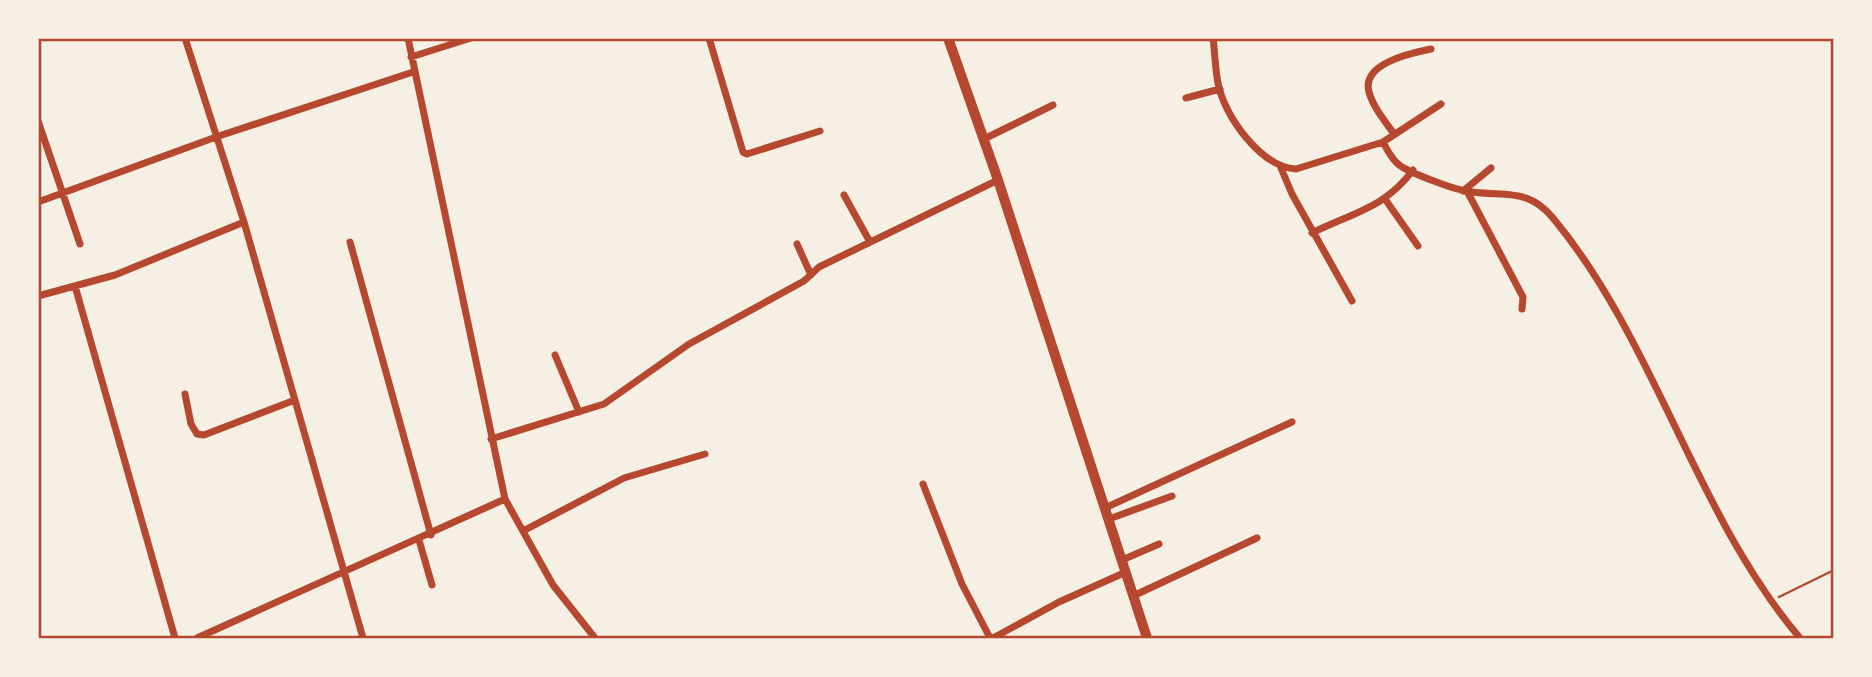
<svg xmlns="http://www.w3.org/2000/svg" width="1872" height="677" font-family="'Crimson Pro',serif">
<rect width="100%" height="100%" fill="#f6efe4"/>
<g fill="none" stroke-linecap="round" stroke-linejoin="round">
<path stroke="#b5482f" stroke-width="2.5" d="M1779,597l55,-27"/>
<path stroke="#b5482f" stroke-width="7" d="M185,38l59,184 119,416
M408,38l97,461 48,86 42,53
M709,38l34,114 4,2 73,-23
M1213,38c2,15 2,30 5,45 6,33 43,84 78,86l87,-27c4,8 8,16 15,22 9,8 55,25 68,27 37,7 61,-5 87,27 103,124 143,298 247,420
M411,57l60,-19
M1186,98l34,-9
M38,121l42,123
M1394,134c-9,-13 -21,-27 -25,-42 -8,-29 43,-39 62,-43
M984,139l69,-34
M1383,142l58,-38
M1281,168l11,26 60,107
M1463,191l28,-23
M1467,191l56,106 -1,12
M844,195l26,47
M1385,199l33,47
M38,202l178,-65 197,-65
M1312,233c40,-20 73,-25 101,-63
M350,242l81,293
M797,244l14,31
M75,286l100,352
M38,296l77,-21 129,-53
M555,355l24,57
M185,394l6,30 6,10 7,1 91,-35
M491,439l113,-35 85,-60 115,-63 15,-14 179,-87
M923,484l39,100 27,52 4,2 66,-36 67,-30
M1105,508l187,-86
M1109,519l63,-23
M523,531l101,-53 81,-24
M419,540l13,45
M1122,560l37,-16
M1133,596l124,-58
M197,638l308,-139"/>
<path stroke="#b5482f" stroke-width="10" d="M948,38l50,142 149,458"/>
</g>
<rect width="1872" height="677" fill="none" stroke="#f6efe4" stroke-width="80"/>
<rect x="40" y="40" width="1792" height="597" fill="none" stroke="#b5482f" stroke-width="2.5"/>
</svg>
